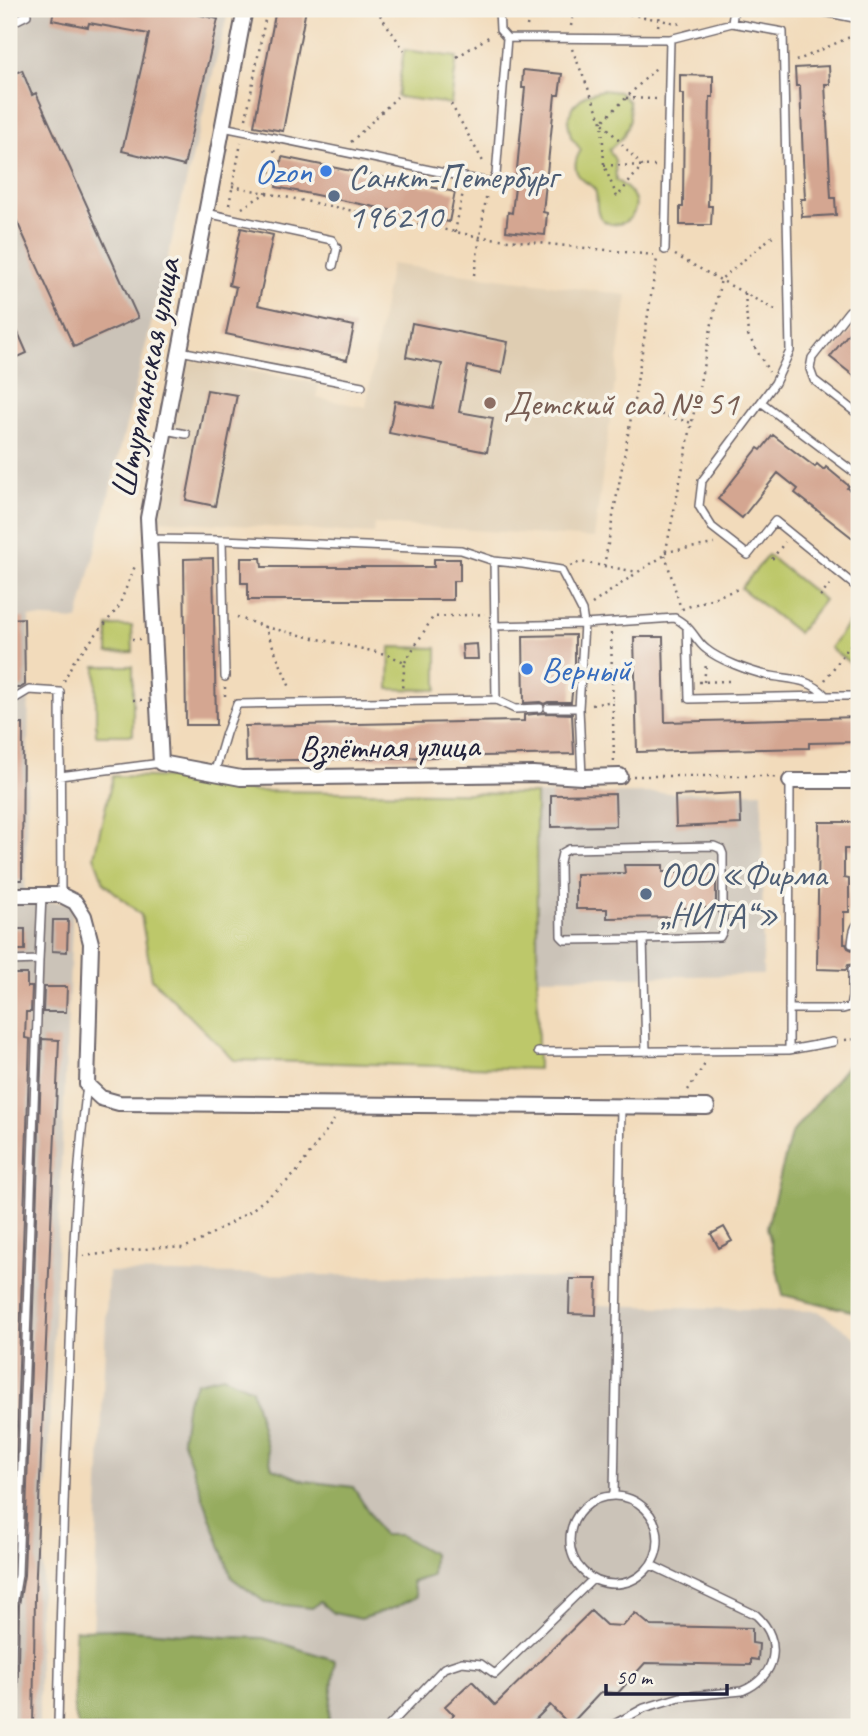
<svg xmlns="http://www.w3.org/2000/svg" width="868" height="1736" font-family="Caveat,sans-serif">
<rect width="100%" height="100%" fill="#f7f3e8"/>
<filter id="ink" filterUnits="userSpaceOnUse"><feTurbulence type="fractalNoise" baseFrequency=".0143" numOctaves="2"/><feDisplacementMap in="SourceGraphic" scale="14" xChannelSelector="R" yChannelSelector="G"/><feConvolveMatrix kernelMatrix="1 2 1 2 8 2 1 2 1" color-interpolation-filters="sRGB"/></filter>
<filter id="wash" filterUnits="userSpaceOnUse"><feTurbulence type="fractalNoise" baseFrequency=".00686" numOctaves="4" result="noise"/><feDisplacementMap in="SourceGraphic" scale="28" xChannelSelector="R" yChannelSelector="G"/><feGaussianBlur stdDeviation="1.57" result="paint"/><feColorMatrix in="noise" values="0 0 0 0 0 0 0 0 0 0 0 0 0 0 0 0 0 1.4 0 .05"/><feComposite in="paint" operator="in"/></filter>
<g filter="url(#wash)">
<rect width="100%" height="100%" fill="#f2dbbb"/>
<path fill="#dfcdb2" d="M391,264l236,31 -33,243 -219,-14 -1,10 -216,-14 27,-154 9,-6 125,24 -3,14 50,9z"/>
<path fill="#cbc3b8" d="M9,9h220l-151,611 -49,-3v73l-4,202 -16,-1z
M762,792l1,183 -225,3 -2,-184z
M9,902h64l-31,686 -3,18v121h-30z
M108,1272l489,7v26l221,6 41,29v387h-770z"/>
<path fill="#bdc86a" stroke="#707552" stroke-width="2" d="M404,50l53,7 -6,47 -54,-7z
M602,90l17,2 10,10 1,18 -7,17 -14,13 6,10 1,20c5,4 12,8 16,14 14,21 -17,42 -32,23 -6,-9 -1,-18 -5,-27 -3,-5 -9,-7 -13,-11 -10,-8 -7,-20 -1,-29l-10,-13 -3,-15 4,-15 13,-12z
M768,555l56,45 -26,33 -57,-45z
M850,621l9,7v29l-6,8 -23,-17z
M108,626h24l1,26 -25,1z
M390,647l47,1v42l-48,-1z
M96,666h37v69h-37z
M113,776l78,2 63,13 282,3 2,275 -304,-9 -82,-81 -11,-64 -37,-32 -10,-27z"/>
<path fill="#96ac5e" stroke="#5c674c" stroke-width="2" d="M850,1062h9v251l-76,-18 -16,-68 24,-93z
M223,1376l29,13 20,79 33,13 48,6 30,48h17l33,19 -1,22 -20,6 4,15 -20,10 -35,12 -28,-6 -13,-11 -8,6 -46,-5 -34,-25 -50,-139 5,-38 10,-19z
M118,1629l107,8 39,1 71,22 -7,67h-249l-5,-14 1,-83z"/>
<g id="blocks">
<path fill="#d4a691" d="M54,9h120l44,10 -34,147 -62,-15 27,-117 -60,-11 -1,4 -36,-7z
M276,9h30l-23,122 -29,-5z
M829,66l1,18h-5l6,114h4l1,17 -34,2 -1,-18h4l-2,-40 -3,-73h-4l-1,-18z
M22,70l10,25 4,-2 102,225 -64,29 -65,-143v-128z
M523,70l39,4 -3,21h-4l-12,117 4,1 -2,22 -39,-4 2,-19 4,1 5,-44 8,-81h-3z
M680,75l33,1v21h-3l-2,109h4l-1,19h-31v-18h3l1,-113h-4z
M282,157l173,35 -6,30 -173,-35z
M241,228l32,7 -15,70 96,21 -7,34 -121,-26 10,-47 -7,-2z
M9,312l18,41 -18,8z
M859,320v60l-29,-23z
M412,323l96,19 -6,31 -34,-7 -9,46 34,6 -6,34 -98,-19 6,-32 38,7 9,-44 -36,-7z
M207,390l30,5 -22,111 -29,-6z
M773,435l42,32 2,-3 7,6 2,-3 23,19 -2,2 7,5 -3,3 8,7v40l-64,-50 3,-4 -20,-16 -36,45 -24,-19 40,-51 3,2z
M213,558l3,167h-30l-2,-166z
M241,558h20l1,9h172v-8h26v22h-7v19h-205v-17h-7z
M24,618l1,67 -5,3h-10l-1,-69z
M575,635v33l-4,34h-23l-4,2 -4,-2 -16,1 -1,-67z
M634,637h29l2,85 194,-5v25l-50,1v5l-172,4z
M477,644l1,15h-15l-1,-14z
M544,713l28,1 2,40 -328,7 -1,-35 279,-5v-6z
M9,724h14l-1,156h-13z
M740,793l1,31 -65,3 -1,-31z
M615,794l1,32 -65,1v-32z
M819,822h40v27h-15v29l5,1v33h-5v32h2l2,4 4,2 4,-2 3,-4v26l-6,-6 -5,1 -2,5 -29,-1z
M624,865h39v7h53v36h-35v9l-74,1v-9h-31v-35l49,-1z
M53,920h15l-1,32 -15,-1z
M9,929h16v21h-16z
M9,974h18v13h5l-1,25h-5l-1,26 5,1 -18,535 -3,19z
M44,987h23l-1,25h-23z
M42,1039l17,1 -24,556 -2,131h-16l2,-122 5,-30z
M724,1227l8,14 -13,7 -8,-14z
M570,1279h27l-1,36 -27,-1z
M591,1611l15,14 17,1 12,-13 16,13 101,2v15l7,1 -1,16 -7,-1v6l-106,-2 -27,30 -17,-1 -31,33 -20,-20 -22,22h-87l13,-12 -9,-9 27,-25 23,24z"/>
</g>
</g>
<g filter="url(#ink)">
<use href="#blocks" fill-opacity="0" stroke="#6b6368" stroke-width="2"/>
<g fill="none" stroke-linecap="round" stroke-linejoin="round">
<defs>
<path id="service" d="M809,9l50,10
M732,23l2,-14
M9,24l18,-9 -1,-6
M507,38l163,1 62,-16 51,9 7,319 -15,32 -14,19
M223,127l265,55 5,-2 3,-5 11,-137 -7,-8 -1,-21
M206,213l126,27 5,8 -4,18
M665,250l5,-211
M849,311l-37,47 -2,11 4,11 45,35
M180,351l182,35
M165,430l21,4
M859,476l-98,-74 -59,79 -3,25 13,21 36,28 27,-34 84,68
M149,539l73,1 239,10 33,11 29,3 38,6 21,41 2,13 -5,84 3,69
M222,540l3,137
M494,626l90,-2 91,-6c5,3 10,6 13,10 7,7 10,15 18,21 13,11 43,22 60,26 23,5 43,2 60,21h33
M687,627l2,72 137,-3
M496,700l19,9 25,-1
M9,702l20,-12 31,2 1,203
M548,708h31
M214,774l12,-41 11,-29 259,-4 -2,-139
M60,776l101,-13
M643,939l-78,1 -4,-4 -1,-74 2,-9 7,-4 145,-3 7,3 2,5v77l-3,6 -77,2 3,113
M852,944c1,-7 1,-17 7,-21
M39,960l3,-65
M9,961l30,-1 -21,615 -5,30 -3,122
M789,1009h54l7,-2 2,-10v-27
M789,1050l1,-269
M538,1052l251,-2 44,-8
M614,1495l7,-388
M570 1540a44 44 0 1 1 88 0a44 44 0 1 1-88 0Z
M58,1727c2,-117 6,-234 11,-350 3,-98 6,-196 18,-292
M388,1727l56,-59 18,-6 19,2 14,10 98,-95
M609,1727l35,-19 36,-11 62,-6c35,-14 42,-50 14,-76l-105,-50"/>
<path id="minor" d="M245,9l-97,509 13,245 80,15 292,-4 49,3 38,-1
M790,781h69
M9,895h52l14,7 9,14 7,27 -4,142 14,13 18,5 588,4"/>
</defs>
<use href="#service" stroke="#6b6368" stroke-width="10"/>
<use href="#minor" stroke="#6b6368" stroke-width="18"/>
<path stroke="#6b6368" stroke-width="2.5" stroke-dasharray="2 5" stroke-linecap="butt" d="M376,9l28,41
M602,9l79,15
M527,26l3,-17
M571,26l3,-17
M658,26l3,-17
M572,49l30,73 2,43 13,32 25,-31 -40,-44 55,-55
M457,57l33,-21
M796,61l63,-28
M626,98l32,1
M451,104l34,61
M246,119l21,-110
M351,142l46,-45
M604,165l53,1
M232,186l248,51 174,18
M229,205l12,-62
M242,208l24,-15 9,-45
M455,232l9,-45
M675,255l102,56
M474,275l13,-83
M745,293l3,42 21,37
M634,407l58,16
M665,552l49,-8
M665,555l16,54
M772,559l13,-17
M570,566l11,-4 57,10 27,-17 56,-276 53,-44
M604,566l29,-159 24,-148
M820,597l13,-16
M592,604l46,-32
M682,609l59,-21
M237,617l28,10 26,63
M265,627l120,27 20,8 -3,27
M611,633l3,129
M132,639h8
M852,643l7,6
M405,662l28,-45 52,-3
M825,680l34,-47
M64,681l9,-19 45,-54 17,-42
M699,682l31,-1
M704,682l2,-18
M225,687v14
M133,700h11
M592,705l21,-4
M633,776h136l8,2
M845,1040l14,-1
M688,1090l19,-29
M83,1256l79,-9 21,1 15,-6 51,-30 35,-28 12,-11 38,-53"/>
<use href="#service" stroke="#fff" stroke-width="7"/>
<use href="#minor" stroke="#fff" stroke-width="14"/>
</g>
</g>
<g fill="#3f7fe0" stroke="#f7f3e8" stroke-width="2.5">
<circle cx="326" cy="171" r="7"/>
<circle cx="527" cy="669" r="7"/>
</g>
<g fill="#5c6f8a" stroke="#f7f3e8" stroke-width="2.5">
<circle cx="334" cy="196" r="7"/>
<circle cx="646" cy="894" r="7"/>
</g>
<circle fill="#8d6e63" stroke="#f7f3e8" stroke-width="2.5" cx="490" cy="403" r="7"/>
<g text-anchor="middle" stroke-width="7" stroke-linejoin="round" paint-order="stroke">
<g font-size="35" fill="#366cbe" stroke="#f7f3e8" text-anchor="end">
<text x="312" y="183">Ozon</text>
<text x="541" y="681" text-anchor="start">Верный</text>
</g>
<g font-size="35" fill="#4e5e75" stroke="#f7f3e8" text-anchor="start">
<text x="348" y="188">Санкт-Петербург<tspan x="348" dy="40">196210</tspan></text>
<text x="660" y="886">ООО «Фирма<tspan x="660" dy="40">„НИТА“»</tspan></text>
</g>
<g font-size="35" fill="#22223b" stroke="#f7f3e8">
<text transform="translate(145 378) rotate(-79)" y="12">Штурманская улица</text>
<text transform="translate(389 746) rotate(-1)" y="12">Взлётная улица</text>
</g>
<g font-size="35" fill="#785e54" stroke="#f7f3e8" text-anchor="start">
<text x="504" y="415">Детский сад № 51</text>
</g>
</g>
<rect width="868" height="1736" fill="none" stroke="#f7f3e8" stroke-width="35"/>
<path d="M606 1684v10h121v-10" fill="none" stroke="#22223b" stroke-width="3.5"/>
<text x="616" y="1684" font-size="21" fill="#22223b" stroke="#f7f3e8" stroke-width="5" paint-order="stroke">50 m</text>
</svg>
